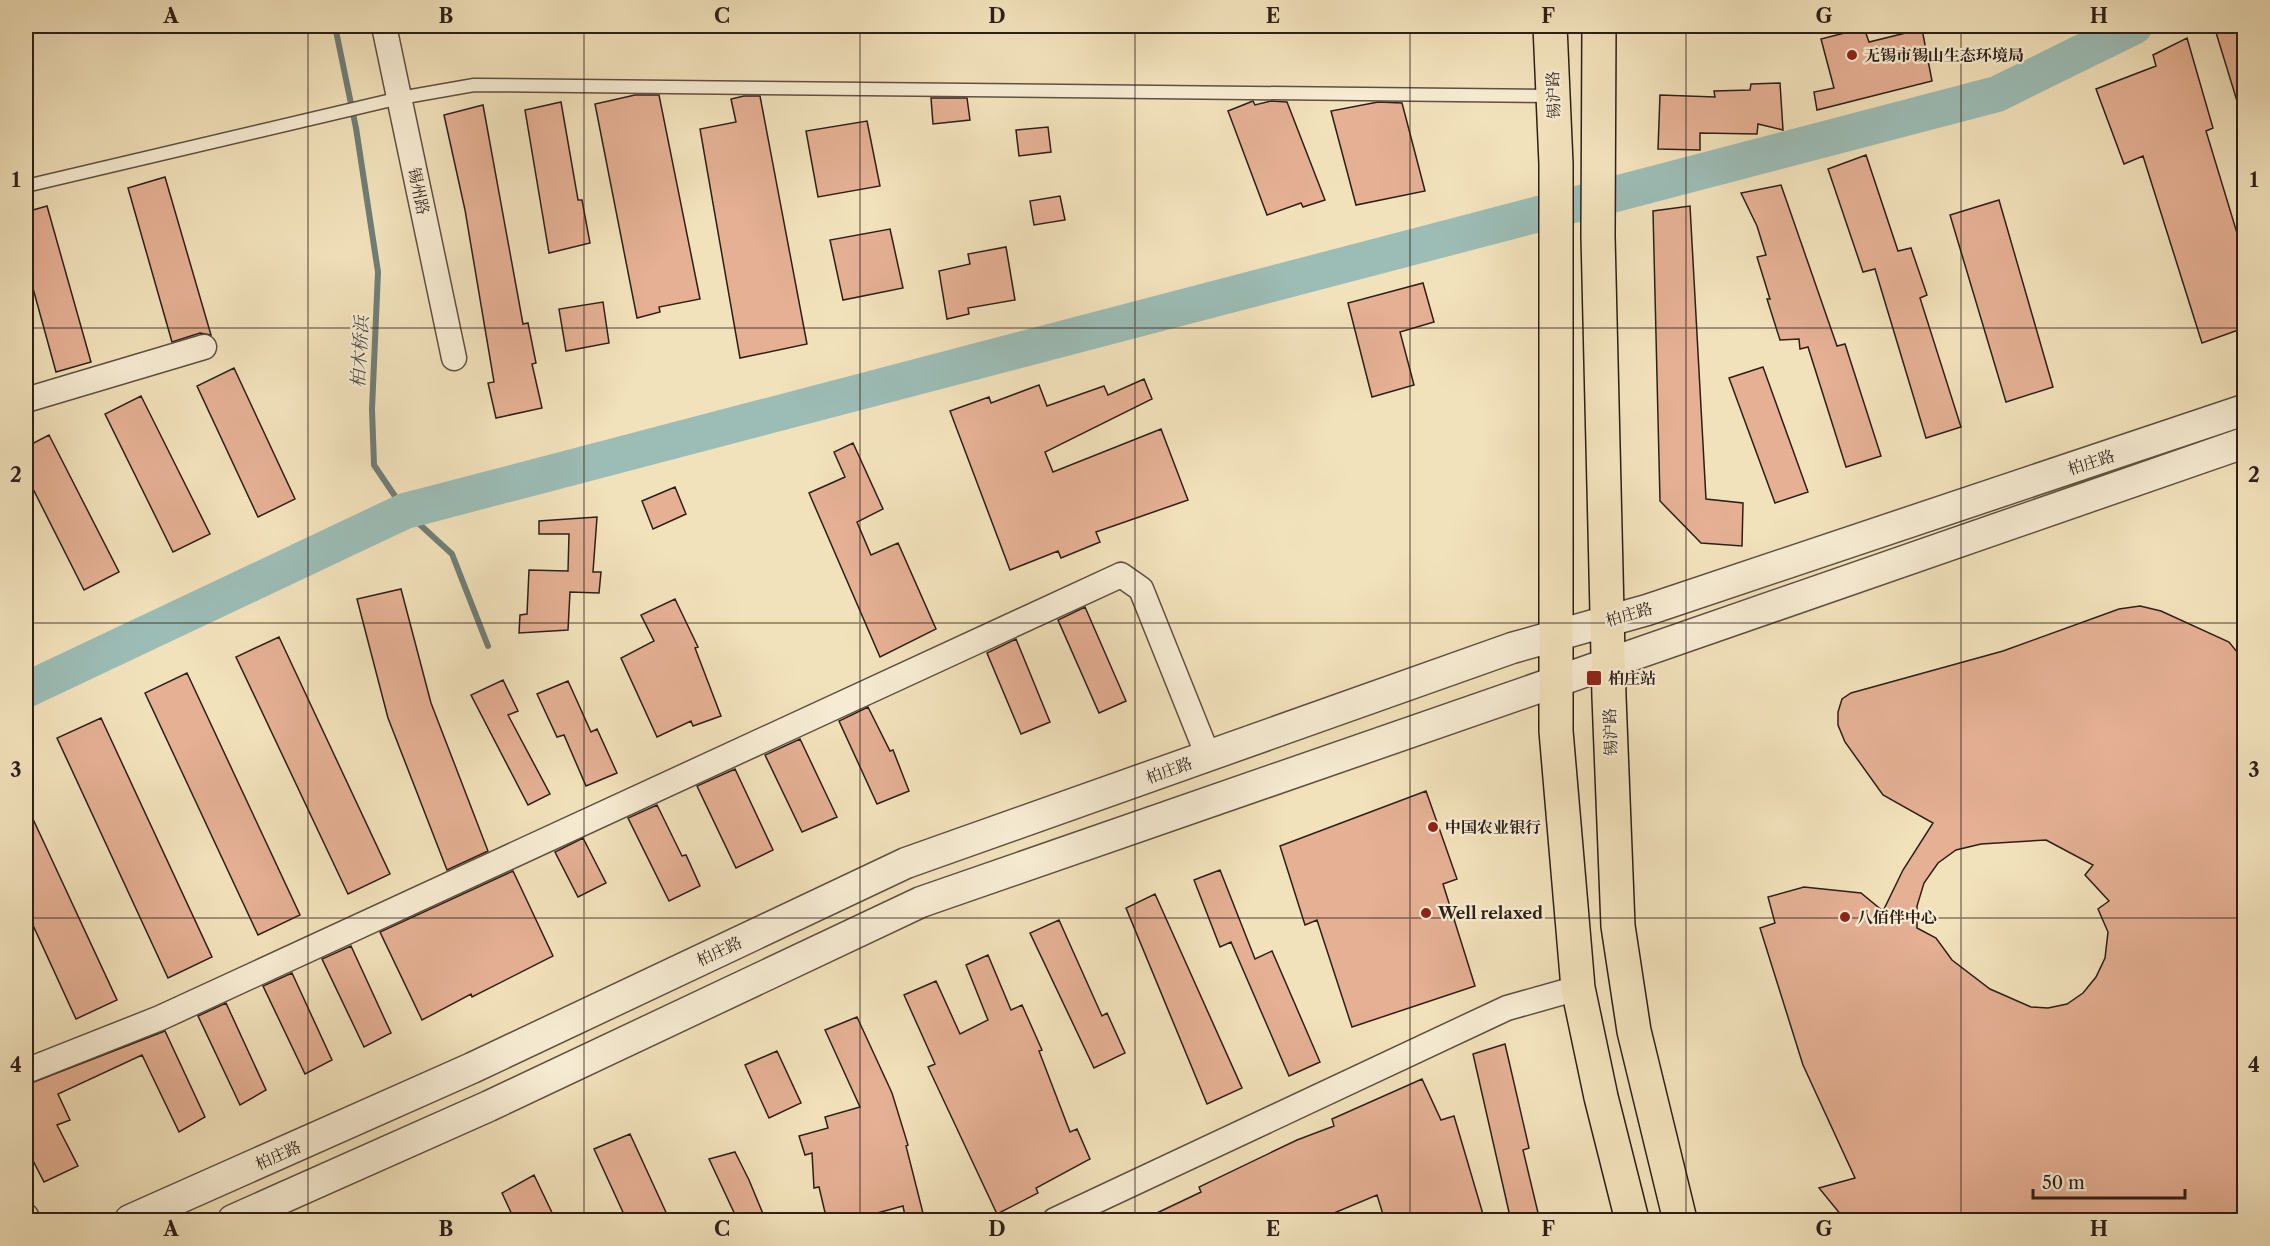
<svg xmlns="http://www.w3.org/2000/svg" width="2270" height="1246" font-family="'Libre Caslon Text','Noto Serif SC',serif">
<rect width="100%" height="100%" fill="#f2e2bc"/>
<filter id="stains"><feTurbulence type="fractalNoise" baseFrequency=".00333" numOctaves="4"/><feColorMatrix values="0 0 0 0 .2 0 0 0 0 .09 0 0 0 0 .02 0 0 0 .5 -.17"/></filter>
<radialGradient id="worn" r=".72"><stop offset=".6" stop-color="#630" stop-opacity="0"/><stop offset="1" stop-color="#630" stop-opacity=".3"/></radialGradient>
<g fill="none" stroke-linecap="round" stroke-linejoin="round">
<path stroke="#707e77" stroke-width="6" d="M335,26l21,102 22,144 -6,137 2,56 31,46 47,43 36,92"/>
<path stroke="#9cbdb6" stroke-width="36" d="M26,690l379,-179 1592,-417 138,-68"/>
</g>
<path fill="#e5b094" stroke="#2d1f18" stroke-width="1.5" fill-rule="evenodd" d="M2214,26h30v87l-3,1z
M1864,28l5,14 53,-13 10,52 -115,29 -3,-18 20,-4 -13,-49z
M2187,38l26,90 -7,3 38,125v72l-42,15 -59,-187 -19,8 -28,-75 60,-23 -3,-11z
M1780,83l3,47 -25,-6 -1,10 -57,-1v17l-42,-1 2,-54 55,2 -1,-6 36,-1 1,-6z
M635,95h24l41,204 -41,8 1,5 -23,6 -42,-214z
M744,96h16l47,248 -67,14 -40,-229 36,-7 -5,-23z
M931,98h36l3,22 -37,4z
M1253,101l2,4 16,-4 16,1 38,98 -22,7 -2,-4 -34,12 -39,-104z
M561,102l17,98h4l8,43 -41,10 -24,-143z
M1378,102l24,1 23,88 -69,14 -25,-94z
M483,105l40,219 5,-1 8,40 -4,1 10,44 -46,10 -8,-35 6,-1 -29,-172 -21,-95z
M867,121l13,65 -62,11 -12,-66z
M1048,127l3,25 -32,4 -3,-26z
M1866,155l32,96 13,-3 16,47 -7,3 41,129 -35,11 -51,-169 -12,3 -35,-103z
M165,177l46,158 -11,-2 -28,9 -44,-154z
M1781,185l56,161 8,-2 36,112 -35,11 -38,-120 -8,2 -1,-10 -19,1 -13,-41h3l-13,-42 9,-2 -9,-29 -16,-33z
M1060,196l5,24 -31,5 -4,-24z
M1999,200l54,187 -47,15 -56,-187z
M47,206l44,156 -35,10 -30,-109v-51z
M1690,206l16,293 37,4 -1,43 -41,-3 -41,-42 -7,-290z
M890,229l13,59 -60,12 -13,-60z
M1006,247l9,53 -47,8 1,6 -22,5 -8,-48 31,-7 -2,-10z
M1423,283l11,39 -34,10 14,53 -42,12 -24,-94z
M603,302l6,41 -43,8 -7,-42z
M1763,367l45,125 -33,11 -46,-125z
M234,368l61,131 -37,18 -61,-131z
M1144,379l8,20 -107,53 8,20 108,-43 27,71 -92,32 4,10 -39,16 -3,-7 -48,19 -60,-159 39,-14 2,6 48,-18 8,21 57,-20 4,9z
M141,396l69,138 -37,18 -68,-138z
M49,435l70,137 -35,18 -58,-115v-28z
M853,443l30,66 -26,13 14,33 27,-12 38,86 -56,28 -71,-164 36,-16 -11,-25z
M675,487l11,27 -33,15 -11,-28z
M597,517l-4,55h8l-2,21 -29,-1 -2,38 -49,3 1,-18 7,-1 2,-44 39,1 1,-37h-30v-13z
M401,589l30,114 57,148 -41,19 -59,-152 -31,-119z
M675,599l23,48 -3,1 26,68 -28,10 -2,-5 -34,16 -36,-79 33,-17 -13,-26z
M2140,606l21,5 68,31 13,16 2,10v553h-398l-27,-33 36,-10 -52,-113 -43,-137 15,-5 -7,-26 36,-10 57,6 22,18 20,-41 30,-47 -50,-28 -38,-53 -7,-17v-13l4,-13 9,-6 152,-42 116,-42zM2046,840l47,25 -8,10 24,26 -11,8 10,23 -3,26 -9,19 -13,16 -16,11 -19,4 -17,-1 -41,-18 -38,-29 -16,-22 -19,-10v-22l7,-23 14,-20 18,-13 25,-6z
M1085,607l41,94 -27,12 -41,-93z
M279,637l111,237 -42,20 -112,-237z
M1016,639l34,83 -29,12 -34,-81z
M187,673l113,242 -42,20 -113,-242z
M503,680l15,31 -10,4 42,79 -22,11 -57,-110z
M568,681l23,51 6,-3 20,44 -31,13 -22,-51 -7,2 -20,-43z
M868,707l22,44 3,-1 16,41 -32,13 -38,-83z
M101,718l111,239 -44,21 -111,-240z
M800,739l37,78 -35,15 -37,-77z
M735,769l38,81 -37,18 -39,-82z
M1426,791l31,88 -14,5 32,102 -123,41 -35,-107 -12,5 -25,-79z
M26,804l91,196 -41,19 -50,-109z
M657,805l25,51 4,-1 14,31 -31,15 -41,-83z
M583,838l23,45 -28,14 -23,-45z
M1220,870l35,89 17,-8 48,111 -31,14 -58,-134 -11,5 -26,-67z
M513,871l40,85 -81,41 -1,-3 -49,26 -42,-88z
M1155,894l87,194 -35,16 -81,-196z
M1059,920l43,96 5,-3 18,40 -31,15 -64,-135z
M351,946l40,87 -27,14 -42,-88z
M988,955l23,55 11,-5 20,45 -3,1 31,81 7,-3 13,30 -54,29 2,5 -41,21 -69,-147 7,-3 -31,-69 32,-14 24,53 28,-14 -22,-55z
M292,973l40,87 -27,14 -42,-88z
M226,1003l40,87 -26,15 -42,-89z
M857,1017l35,76 16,52 -2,1 19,75h-19l-3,-15 -55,15h-21l-8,-34 -5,1 -2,-35 -7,2 -6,-19 29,-8 -3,-11 35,-10 -35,-77z
M165,1031l40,86 -26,15 -37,-77 -84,39 12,26 -13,5 21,41 -34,16 -18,-35v-62z
M1505,1044l24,104 -6,2 17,71h-29l-38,-167z
M777,1051l24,52 -32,15 -24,-53z
M1422,1079l19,41 13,-4 31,105h-100l-8,-26 -62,26h-175l61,-29 -2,-5 98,-47 37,-14 -2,-7z
M630,1134l40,87h-43l-33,-72z
M735,1152l14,28 17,41h-28l-29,-62z
M534,1175l22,46h-41l-13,-28z"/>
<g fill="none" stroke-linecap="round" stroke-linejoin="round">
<defs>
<path id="service" d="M26,186l374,-88 74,-13 1078,11"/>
<path id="minor" d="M384,26l70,332
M26,400l178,-53
M26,1071l134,-53 961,-443 20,14 67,167
M26,1216l2,4
M1055,1220l452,-212 71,-20"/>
<path id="tertiary" d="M130,1220l342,-152 434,-205 606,-215 135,-38 597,-200
M233,1220l256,-114 432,-204 1323,-459"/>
<path id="primary" d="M1550,26l6,138v567l22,257 23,109 31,123
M1599,26l-1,210 11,461 9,229 16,105 46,189"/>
</defs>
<use href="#service" stroke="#5e5041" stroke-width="15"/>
<use href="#minor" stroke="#5e5041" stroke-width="27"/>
<use href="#tertiary" stroke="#5e5041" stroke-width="33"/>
<use href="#primary" stroke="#2d1f18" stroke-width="36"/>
<use href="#service" stroke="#f7ecd3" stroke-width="12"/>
<use href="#minor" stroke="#f7ecd3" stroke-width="24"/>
<use href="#tertiary" stroke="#f7ecd3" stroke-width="30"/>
<use href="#primary" stroke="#f2e2bc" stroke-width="33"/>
</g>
<path fill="none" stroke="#2d1f18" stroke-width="1.5" stroke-opacity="0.55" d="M308,26v1194M584,26v1194M860,26v1194M1135,26v1194M1410,26v1194M1686,26v1194M1961,26v1194M26,328h2218M26,623h2218M26,918h2218"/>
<g fill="#8f2418" stroke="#f7ecd3" stroke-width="2">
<circle cx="1852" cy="55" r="6"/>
<rect x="1586" y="670" width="16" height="16" rx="3"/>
<circle cx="1433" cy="827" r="6"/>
<circle cx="1426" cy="913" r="6"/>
<circle cx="1845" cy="917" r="6"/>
</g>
<g text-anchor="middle" stroke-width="4.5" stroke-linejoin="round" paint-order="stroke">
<g font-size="16" font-weight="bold" fill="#2d1f18" stroke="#f7ecd3" text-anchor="start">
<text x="1864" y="61">无锡市锡山生态环境局</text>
<text x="1608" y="684">柏庄站</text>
<text x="1445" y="833">中国农业银行</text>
<text x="1438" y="919">Well relaxed</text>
<text x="1857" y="923">八佰伴中心</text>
</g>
<g font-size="16" fill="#2d1f18" stroke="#f7ecd3">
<text transform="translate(1553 95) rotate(-92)" y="6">锡沪路</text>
<text transform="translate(419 191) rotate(78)" y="6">锡州路</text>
<text transform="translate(2091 462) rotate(-18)" y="6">柏庄路</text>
<text transform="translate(1629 614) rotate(-16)" y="6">柏庄路</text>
<text transform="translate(1610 732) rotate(-92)" y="6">锡沪路</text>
<text transform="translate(1169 770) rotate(-20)" y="6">柏庄路</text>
<text transform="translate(719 951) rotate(-25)" y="6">柏庄路</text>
<text transform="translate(278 1155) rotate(-24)" y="6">柏庄路</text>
</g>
<g font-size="18" font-style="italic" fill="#4e4e47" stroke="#f7ecd3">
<text transform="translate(360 352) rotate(-87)" y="6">柏木桥浜</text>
</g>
</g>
<rect width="2270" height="1246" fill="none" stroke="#f2e2bc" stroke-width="66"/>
<path d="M2033 1189v9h152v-9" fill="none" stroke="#2d1f18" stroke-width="3"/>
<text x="2042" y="1189" font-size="18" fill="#2d1f18" stroke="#f7ecd3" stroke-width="4.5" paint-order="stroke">50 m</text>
<rect x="33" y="33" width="2204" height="1180" fill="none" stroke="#2d1f18" stroke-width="2"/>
<g font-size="20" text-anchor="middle" font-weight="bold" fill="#2d1f18">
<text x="171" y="23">A</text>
<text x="446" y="23">B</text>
<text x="722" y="23">C</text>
<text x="997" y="23">D</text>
<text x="1273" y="23">E</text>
<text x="1548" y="23">F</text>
<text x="1824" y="23">G</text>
<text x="2099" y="23">H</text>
<text x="16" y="187">1</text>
<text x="2254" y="187">1</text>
<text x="16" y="482">2</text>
<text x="2254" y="482">2</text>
<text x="16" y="777">3</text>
<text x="2254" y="777">3</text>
<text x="16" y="1072">4</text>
<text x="2254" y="1072">4</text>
<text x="171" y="1236">A</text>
<text x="446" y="1236">B</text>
<text x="722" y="1236">C</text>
<text x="997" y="1236">D</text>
<text x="1273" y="1236">E</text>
<text x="1548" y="1236">F</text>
<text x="1824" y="1236">G</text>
<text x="2099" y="1236">H</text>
</g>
<rect width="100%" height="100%" filter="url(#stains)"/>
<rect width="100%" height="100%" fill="url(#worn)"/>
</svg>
